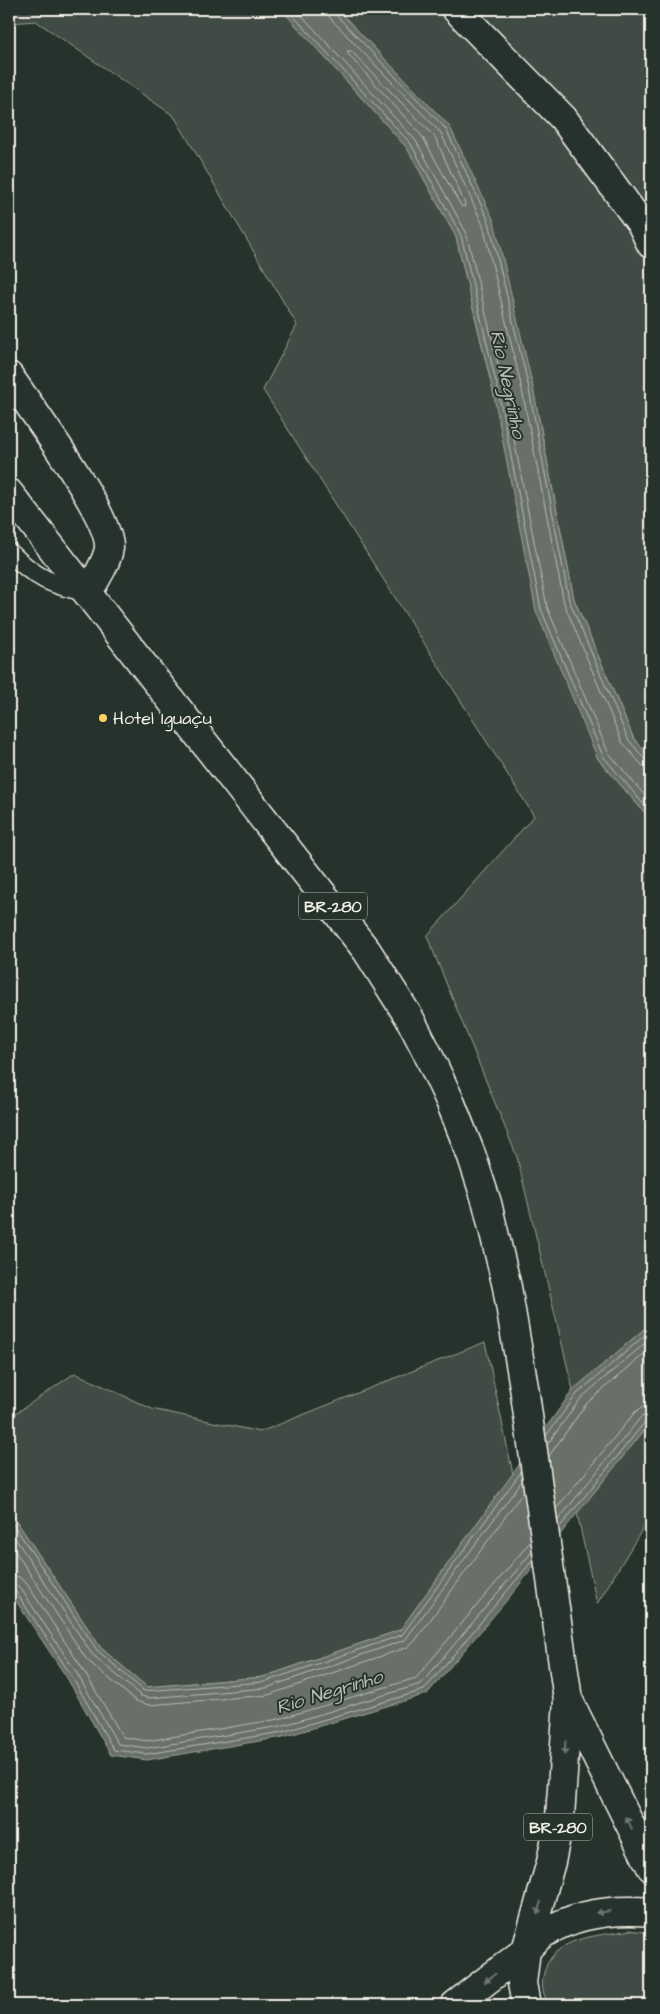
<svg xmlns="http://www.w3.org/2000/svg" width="660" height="2014" font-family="'Architects Daughter',sans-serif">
<rect width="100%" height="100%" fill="#26332d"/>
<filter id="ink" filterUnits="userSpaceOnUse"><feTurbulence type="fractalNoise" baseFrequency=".02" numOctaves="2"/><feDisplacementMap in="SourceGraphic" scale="10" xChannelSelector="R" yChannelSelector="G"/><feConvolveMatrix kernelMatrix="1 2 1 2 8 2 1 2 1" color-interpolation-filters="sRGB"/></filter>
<g filter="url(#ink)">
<path fill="#414b45" stroke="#9a9e96" d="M9,9h272l126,139 49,89 37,154 105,368 53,61v503l-78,67 -56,-233 -90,-221 107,-120 -271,-426 34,-65 -123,-209 -138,-95 -27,2z
M337,9h314v750l-18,-22 -59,-138 -42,-216 -82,-256z
M485,1342l28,132 -113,156 -137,47 -116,10 -46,-39 -92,-138v-92l66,-45 77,36 108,23z
M651,1422v93l-54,89 -20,-91z
M630,1930l21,3v72h-101c-6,-6 -9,-19 -7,-28 8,-42 53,-40 87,-47z"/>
<path fill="#676f68" stroke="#9fa39b" d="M281,9h56l113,118 44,94 38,162 42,216 59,138 18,22v61l-53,-61 -62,-148 -43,-220 -37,-154 -49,-89z
M651,1323v99l-144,178 -80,94 -144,43 -136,23 -36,-5 -44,-77 -55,-83 -3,-2v-83l92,138 46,39 116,-10 137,-47 173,-240z"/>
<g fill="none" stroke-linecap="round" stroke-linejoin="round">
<path stroke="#bcbdb5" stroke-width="1" d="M287,9l124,135 50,91 37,155 43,219 62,147 48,57
M296,9l120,132 50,91 38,157 43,218 61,145 43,51
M327,9l3,9 111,115 42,92 38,160 43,218 58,139 20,23 9,3
M333,9l2,5 111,115 43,93 39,162 41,216 59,139 17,21 6,2
M348,51h3l84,86 30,67 -1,3 -3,-1 -39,-70 -74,-82z
M546,1436l31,-42 74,-64
M547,1445l34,-47 70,-60
M549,1456l38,-53 64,-55
M556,1509l79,-97 8,-5 8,-1
M9,1518l88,132 47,41 120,-9 138,-47 119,-163
M558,1520l83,-103 10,-4
M559,1528l86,-106 6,-2
M9,1529l83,125 49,42 8,2 117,-10 139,-48 117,-159
M9,1542l78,118 49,41 13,4 119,-10 140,-48 7,-6 109,-150
M9,1575l10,2 8,7 55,84 41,69 24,4 132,-22 137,-41 115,-137
M9,1583l7,1 5,5 55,83 42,72 29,4 134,-22 140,-42 111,-132
M9,1589l7,3 55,83 43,75 33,4 135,-22 142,-42 109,-130"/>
<defs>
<path id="service" d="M9,552c27,26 42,33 78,40"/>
<path id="minor" d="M456,9l107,109 79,107 9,19
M9,376c21,31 102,140 100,172 -2,15 -14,31 -21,45"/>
<path id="secondary" d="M455,2005l71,-55"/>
<path id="trunk" d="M9,493l358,458 42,66 18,35 23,49 22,56 15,46 20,84 17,100 44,313 -8,117 -9,45 -25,88 -4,33 4,22
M569,1701l82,166
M526,1950c6,-6 12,-14 20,-18 32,-19 69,-23 105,-20"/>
</defs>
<use href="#service" stroke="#f4f1e8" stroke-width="21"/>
<use href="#minor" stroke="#f4f1e8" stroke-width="31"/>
<use href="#secondary" stroke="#f4f1e8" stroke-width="31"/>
<use href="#trunk" stroke="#f4f1e8" stroke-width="31"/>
<use href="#service" stroke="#26332d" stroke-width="18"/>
<use href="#minor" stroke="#26332d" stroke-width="28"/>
<use href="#secondary" stroke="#26332d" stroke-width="28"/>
<use href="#trunk" stroke="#26332d" stroke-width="28"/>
</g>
<defs><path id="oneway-solid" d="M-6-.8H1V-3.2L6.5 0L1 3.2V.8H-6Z" transform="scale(1.25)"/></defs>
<g fill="#6e766e">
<use href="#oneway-solid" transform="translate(565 1748) rotate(93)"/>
<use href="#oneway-solid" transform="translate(629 1823) rotate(-117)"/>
<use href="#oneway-solid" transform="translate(539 1908) rotate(106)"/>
<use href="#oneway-solid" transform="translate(603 1912) rotate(172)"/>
<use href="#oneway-solid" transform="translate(490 1978) rotate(142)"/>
</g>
</g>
<circle fill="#ffd166" stroke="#26332d" stroke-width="2" cx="103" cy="718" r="5"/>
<g text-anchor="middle" stroke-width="4" stroke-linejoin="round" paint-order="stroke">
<g fill="#26332d" stroke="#b6b8b0" stroke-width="1">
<rect x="299" y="892.5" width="68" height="27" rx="4"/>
<rect x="524" y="1813.5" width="68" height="27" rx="4"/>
</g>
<g font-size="16" font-weight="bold" fill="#f4f1e8">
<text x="333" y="912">BR-280</text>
<text x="558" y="1833">BR-280</text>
</g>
<g font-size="18" fill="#f4f1e8" stroke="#26332d" text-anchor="start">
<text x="113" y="724">Hotel Iguaçu</text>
</g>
<g font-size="19" font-style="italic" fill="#bcbdb5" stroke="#26332d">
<text transform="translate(509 384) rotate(78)" y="7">Rio Negrinho</text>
<text transform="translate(329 1691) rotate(-17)" y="7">Rio Negrinho</text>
</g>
</g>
<rect width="660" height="2014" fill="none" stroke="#26332d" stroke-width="30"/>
<rect x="15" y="15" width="630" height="1984" fill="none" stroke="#f4f1e8" stroke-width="2" filter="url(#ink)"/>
</svg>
